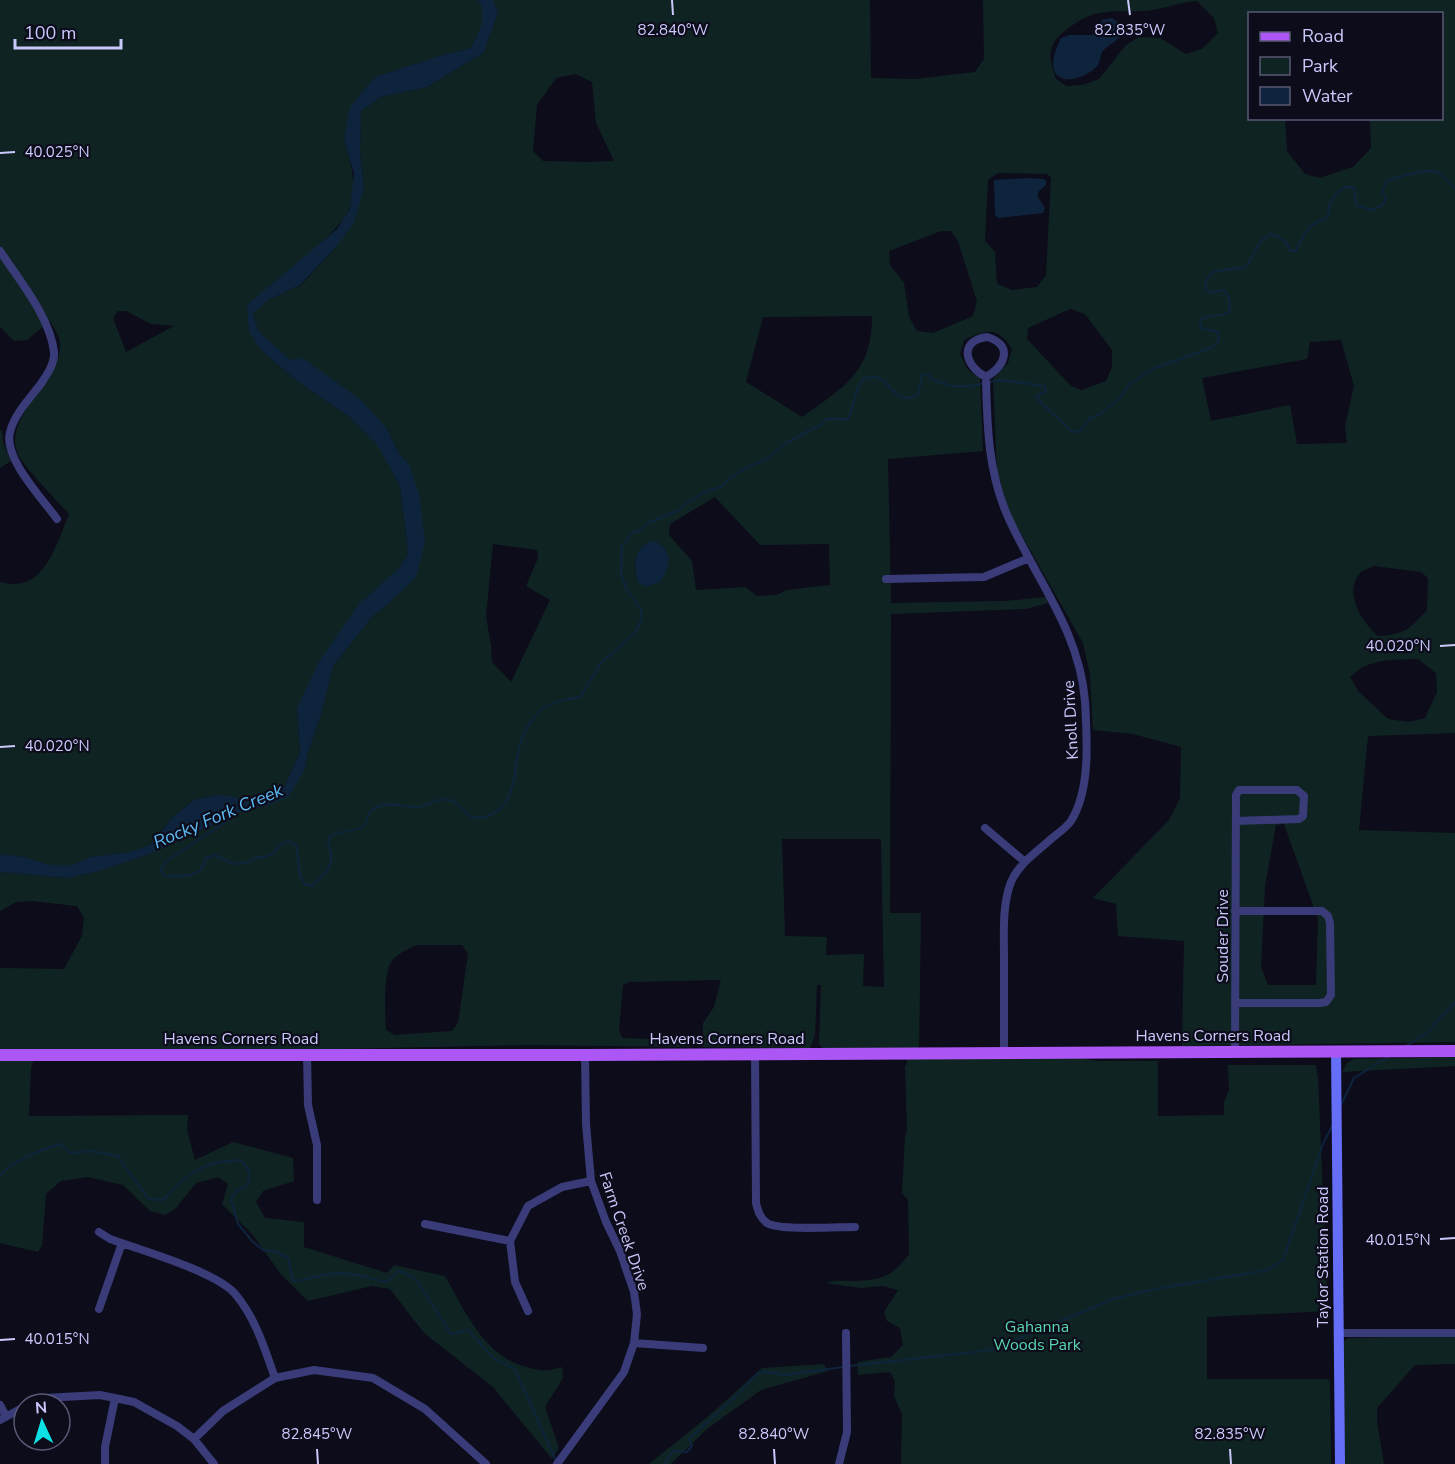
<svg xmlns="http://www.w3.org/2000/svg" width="1455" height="1464" font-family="'Nunito Sans',sans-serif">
<rect width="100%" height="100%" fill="#0d0c1b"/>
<path fill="#0f2422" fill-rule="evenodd" d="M0,0h478c12,16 1,32 -7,48l-35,9 -61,20 -31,62c7,25 13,42 6,68 -6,23 -81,80 -103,98l13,44 37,32 50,34 31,30 22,41 8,67 -8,14 -15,15 -88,126 3,44 -15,34 -27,18 -26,-8 -15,-1 -23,5 -21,17 -21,26 -13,8 -49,6 -18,8h-23l-24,-8 -25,-3v-272c44,13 56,-37 69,-68 -12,-14 -45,-46 -51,-60 -17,-39 46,-73 42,-112 -1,-7 -7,-15 -10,-21l-23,19 -13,1 -14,-14zM118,311h8l25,13 23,2 -48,26 -13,-34z
M493,0h377l1,78 45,1 59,-7 9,-13 -1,-59h472v733l-87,3 -9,94 96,3v209l-273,4 2,-105 -66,-5 -2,-32 -23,-6 76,-78 11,-22 1,-51 -48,-13 -40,-4 -3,-55 -7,-32 -70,-123 -8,-22 -8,-27 -4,-92 15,-16 4,-14c-15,-24 -25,-19 -48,-9l-4,14 8,16 12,8 3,73 -95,8 3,144 114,-2 41,-4 2,6 -22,6 -135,5 -1,299h31l-2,137 -96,-2 -4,-4 2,-59h-4l-2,50 -5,13 -107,-1v-24l11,-16 7,-27 -92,2 -6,3 -4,45 3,8 69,2 1,7 -165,-2 -231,5 -296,-1v-81l64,1 18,-33 2,-18 -7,-12 -46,-5 -15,1 -16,9v-39l69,6 34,-8 46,-16 97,-44 24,-5 35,-36 3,-17 14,-41 11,-45 39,-49 16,-13 28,-28 -7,-112 -11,-12 -11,-23 -97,-68 -32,-30 -5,-19 15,-12 33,-15 35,-38 28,-60 -4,-34 1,-42 20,-14 46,-10 57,-35 14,-39zM1197,1l17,17 4,15 -16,16 -16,5 -26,-16 -21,-1 -13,8 -27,34 -16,6 -16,1 -11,-7c-9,-25 -9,-36 14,-52 7,-5 16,-11 25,-13 15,-4 31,-2 47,-3 18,0 36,-9 55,-10zM1250,14h192v104l-72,1 1,29 -18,19 -33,11 -15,-4 -18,-23 -2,-33h-35zM575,74l17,8 4,41 18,38 -29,1 -42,-1 -10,-10 4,-46 19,-27zM998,173l49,1 4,4 -5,97 -9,12 -25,3 -15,-6 -2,-32 -10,-11 3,-61zM941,231h10l7,10 19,60 -4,15 -40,17 -16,-2 -8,-14 -5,-34 -14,-18 -1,-14zM1070,309l15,5 27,36v17l-6,14 -25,9 -10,-4 -44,-47 1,-11zM872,316c0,57 -28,71 -70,101l-56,-35 17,-65zM1341,340l13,46 -9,40 2,17 -50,1 -7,-39 -79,16 -9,-43 105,-19 3,-17zM715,497l45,48 69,-1 1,41 -43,5 -10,5 -20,1 -12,-9 -49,3 -4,-29 -23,-26 1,-11zM646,543l-8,39c-5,-16 -4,-27 8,-39zM493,544l44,6 1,8 -12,28 24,14 -39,82 -19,-20 -1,-16 -5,-30zM1374,566l47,6 7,6 -1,32c-17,19 -23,25 -49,26 -16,-14 -36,-44 -17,-64 3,-2 9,-4 13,-6zM1418,659l18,14 1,19 -12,26 -16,4 -21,-3 -30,-28 -8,-14c19,-19 43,-17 68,-18zM1284,824l34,95 -2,66h-48l-7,-18 4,-81 11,-61zM782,839h99l3,148 -21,-1 1,-32 -38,1 1,-18 -42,-1zM417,945h45l6,9 -10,69 -6,8 -57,4 -9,-5c-1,-18 -3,-49 4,-66 5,-10 18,-15 27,-19z
M2,430l1,12 8,19 -11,7v-37z
M1068,1056l29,5h61v55l66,-1v-13l5,-12 -1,-25h88l2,14 10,232 -121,6v62h121l2,2 1,83h-430l1,-50 -8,-18 1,-15 -5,-9 -32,3 -1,-13 34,-5 12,-12 -3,-17 -13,-7 -3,-9 14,-22 -15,-4 -23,2 -34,-5c9,-3 15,-2 24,-2 28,0 42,-3 59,-27l-1,-54 -6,-7 3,-55 2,-9 -2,-64h2v-4l-3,-4z
M1455,1057v9l-113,6 5,-9 7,-4z
M0,1059h34l-3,9 -2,48 159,-1 -1,15 8,30 38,-18 60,16 1,23 -31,10 -7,11 9,16 39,4v25l83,26 7,-8 51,11c20,35 39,80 81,91 16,4 20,5 36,0l1,11 -18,29 14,41 -7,11 -59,-72 -69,-54 -34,-44 -18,-3 -64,15 -28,-28 -27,-38 -31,-31 6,-20 -10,-7 -22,6 -20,25 -11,7 -15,-4 -27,-26 -35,-8 -27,4 -15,13 -4,51 -4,7 -38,-9z
M1455,1336v28l-40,1 -38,43v14l7,42h-41l-2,-115 4,-9 4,-2z
M824,1364l4,7 -67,19 -54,39 -36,35h-22l62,-50 51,-46z"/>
<path fill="#0e243d" d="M478,0h15l5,13 -14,39 -57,35 -46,10 -20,14 -1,42 4,34 -10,36 -18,24 -36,38 -32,15 -15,13 5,18 32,29 13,-2 58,42 26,29 11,23 11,12 10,30 6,48 -9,35 -28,27 -16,13 -39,49 -11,45 -14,41 -3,17 -16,27 -19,9 -24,5 -97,44 -46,16 -34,8 -69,-6v-18l25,3 24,8h23l18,-8 49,-6 13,-8 21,-26 21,-17 23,-5 15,1 26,8 27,-18 15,-34 -3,-44 22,-46 39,-57 42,-38 8,-14 -8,-67 -22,-40 -31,-31 -50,-34 -37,-32 -11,-18 -2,-26 90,-76 13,-20 4,-35 -10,-35 6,-32 25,-30 61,-20 35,-9c8,-16 18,-32 7,-48z
M1112,18l7,5 3,10c-4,9 -14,11 -20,19 -2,4 -2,9 -4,13 -8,11 -38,23 -44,5 -3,-10 3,-23 7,-32l8,-3h23l10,-15z
M1028,178l16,1 2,2v4l-8,7v5l7,11 -2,5 -45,5 -3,-3 -1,-35z
M654,541c20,9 17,25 6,41l-15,5 -7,-5c-5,-17 -4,-37 16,-41z"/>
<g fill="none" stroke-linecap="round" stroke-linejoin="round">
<path stroke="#0e243d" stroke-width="2" d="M252,803l18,-7
M232,816l-2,3 -66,44 -3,8 4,5c18,-1 37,4 41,-18l9,-3 18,9 13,-1 11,-6h8l9,-4 4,-7 10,-5 8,4 4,30 4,9 9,2c15,-16 23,-22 15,-44l2,-6c12,-5 24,-4 35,-11 2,-7 4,-15 12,-18 12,-6 29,1 41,0 12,-1 18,-10 31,-7 17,4 14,24 39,16 30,-11 25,-46 32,-72 3,-11 13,-27 22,-35 10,-8 26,-9 39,-13l19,-32 35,-31 7,-14 -1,-10 -14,-19 -6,-15 1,-29 11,-14 6,-1 9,-8 29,-12 14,-11 18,-10 13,-3 7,-8 13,-9 23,-10 21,-17 36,-19 4,-5c8,-1 13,1 22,0 7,-14 5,-28 16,-41 1,0 10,-1 11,-1 17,3 20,30 43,18l4,-20 5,-1 7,6 17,6h20l29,-6 45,6 1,5 -10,5c3,7 29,27 36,36l8,-1 9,-12 11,-5 21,-17 8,-13 26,-16 56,-20 8,-7 -1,-9 -17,-4 -1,-8c12,-8 19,-1 29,-8 2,-8 1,-15 -5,-22l-14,3 -5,-3 1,-9 6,-9 34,-5 14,-25 11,-8c11,3 15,7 20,17h5c11,-22 9,-24 32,-34 0,-15 9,-32 26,-30l2,18 16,5 11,-5 3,-8 -4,-4 5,-13c11,-2 42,-13 51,-8 6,4 11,11 17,16
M133,852l12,-4
M1406,1046l23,-14 13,-17 13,-12
M1340,1107l14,-29 34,-21
M0,1175c16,-16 39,-24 60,-31l11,9 20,-2 27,5c9,16 21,28 31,43l14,1c26,-27 38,-39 78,-40l8,11 -1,14 -12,6 -5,9 7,24 14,17 11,9 14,2 11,6 5,23c14,-1 23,-5 37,-7 19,-3 38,4 56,8l13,-11 16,7 36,56 17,-4 25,28 22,11 41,92
M849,1366l142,-16 122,-51 42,-10 113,-19 15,-10 40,-116 9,-18
M664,1464l9,-13 14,1 5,-6 -3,-7 49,-45 20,-21 10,-1 17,3 58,-8"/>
<path stroke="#393c78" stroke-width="8" d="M0,251c19,29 50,66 54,101 1,12 -8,24 -14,33 -11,14 -26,30 -30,47 -7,26 32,66 47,87
M987,337c27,8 18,29 -1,40 -21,-11 -28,-36 1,-40z
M986,377c1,48 2,97 23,142 28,62 70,111 76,182 2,37 6,88 -14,120 -5,7 -14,13 -20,18 -14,13 -32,24 -40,43 -9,23 -7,51 -7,76 0,32 0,63 0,95
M886,579l98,-2 45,-19
M985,828l40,34
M1235,1003h85l6,-1 5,-7 -1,-72 -2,-7 -6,-5h-87
M1235,1051l1,-256 3,-5h58l7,6 -1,20 -4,3 -63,2
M755,1054l1,149c2,8 4,15 11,20 12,8 71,4 88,4
M307,1055l1,50 9,40v55
M425,1224l85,17
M99,1232l11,7c30,11 108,33 126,56 20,24 29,55 39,83
M99,1309l23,-66
M528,1311l-13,-29 -5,-41 18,-35 34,-19 29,-6
M1338,1333h117
M634,1343l69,5
M30,1404l14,-6 56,-3 34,7 43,24 17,13 20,25
M0,1405l6,11
M0,1420l24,-13
M194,1439l29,-28 52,-33 39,-8 59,8 52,31 61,55
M105,1464v-17l10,-49
M557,1464l67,-92 10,-29 3,-29 -3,-22 -14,-41 -14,-29 -15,-41 -5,-57 -1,-69
M839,1464l8,-32 -1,-99"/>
<path stroke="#656ef6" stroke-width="10" d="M1336,1051l4,413"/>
<path stroke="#ac56f6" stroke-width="12" d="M0,1055h585l870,-4"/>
</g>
<path fill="none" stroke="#cac9fc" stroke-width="2" d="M672,0l1,15M1128,0l2,15M0,153l15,-1M1440,646l15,-1M0,747l15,-1M1440,1239l15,-1M0,1340l15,-1M317,1449l1,15M774,1449l1,15M1230,1449l1,15"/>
<g text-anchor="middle" stroke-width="4.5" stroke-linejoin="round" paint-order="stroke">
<g font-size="16" fill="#cac9fc" stroke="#0d0c1b">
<text transform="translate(1070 720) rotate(-93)" y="6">Knoll Drive</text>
<text transform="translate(1222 936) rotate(-90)" y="6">Souder Drive</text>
<text x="1213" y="1041">Havens Corners Road</text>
<text x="241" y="1044">Havens Corners Road</text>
<text x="727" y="1044">Havens Corners Road</text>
<text transform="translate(625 1231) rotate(71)" y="6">Farm Creek Drive</text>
<text transform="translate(1322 1257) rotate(-90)" y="6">Taylor Station Road</text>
</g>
<g font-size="16" fill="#5ad6ad" stroke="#0d0c1b">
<text x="1037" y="1332">Gahanna<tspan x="1037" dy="18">Woods Park</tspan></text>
</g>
<g font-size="18" font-style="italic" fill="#5dbcf6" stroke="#0d0c1b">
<text transform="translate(218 816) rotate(-23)" y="6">Rocky Fork Creek</text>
</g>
</g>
<g font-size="15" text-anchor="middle" fill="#cac9fc" stroke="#0d0c1b" stroke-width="4.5" stroke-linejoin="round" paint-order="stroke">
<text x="673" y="35">82.840°W</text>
<text x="1130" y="35">82.835°W</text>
<text x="57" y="157">40.025°N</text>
<text x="1398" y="651">40.020°N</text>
<text x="57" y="751">40.020°N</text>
<text x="1398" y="1245">40.015°N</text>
<text x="57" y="1344">40.015°N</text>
<text x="317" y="1439">82.845°W</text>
<text x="774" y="1439">82.840°W</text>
<text x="1230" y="1439">82.835°W</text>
</g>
<rect x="1248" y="12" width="195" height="108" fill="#0d0c1b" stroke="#595875" stroke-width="1.5"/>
<rect x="1260" y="32" width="30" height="9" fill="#ac56f6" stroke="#595875" stroke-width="1.5"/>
<text x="1302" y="42" font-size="18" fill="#cac9fc">Road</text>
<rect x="1260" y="57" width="30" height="18" fill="#0f2422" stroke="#595875" stroke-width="1.5"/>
<text x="1302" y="72" font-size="18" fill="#cac9fc">Park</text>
<rect x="1260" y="87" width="30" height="18" fill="#0e243d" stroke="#595875" stroke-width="1.5"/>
<text x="1302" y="102" font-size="18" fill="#cac9fc">Water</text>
<g transform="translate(42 1422) rotate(356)"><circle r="28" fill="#0d0c1b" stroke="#595875" stroke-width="1.5"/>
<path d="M0-4.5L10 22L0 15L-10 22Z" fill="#0de1e4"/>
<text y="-9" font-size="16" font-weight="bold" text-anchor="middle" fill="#cac9fc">N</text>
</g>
<path d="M15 39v9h106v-9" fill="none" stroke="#cac9fc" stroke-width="3"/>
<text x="24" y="39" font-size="18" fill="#cac9fc" stroke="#0d0c1b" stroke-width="4.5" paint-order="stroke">100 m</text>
</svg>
